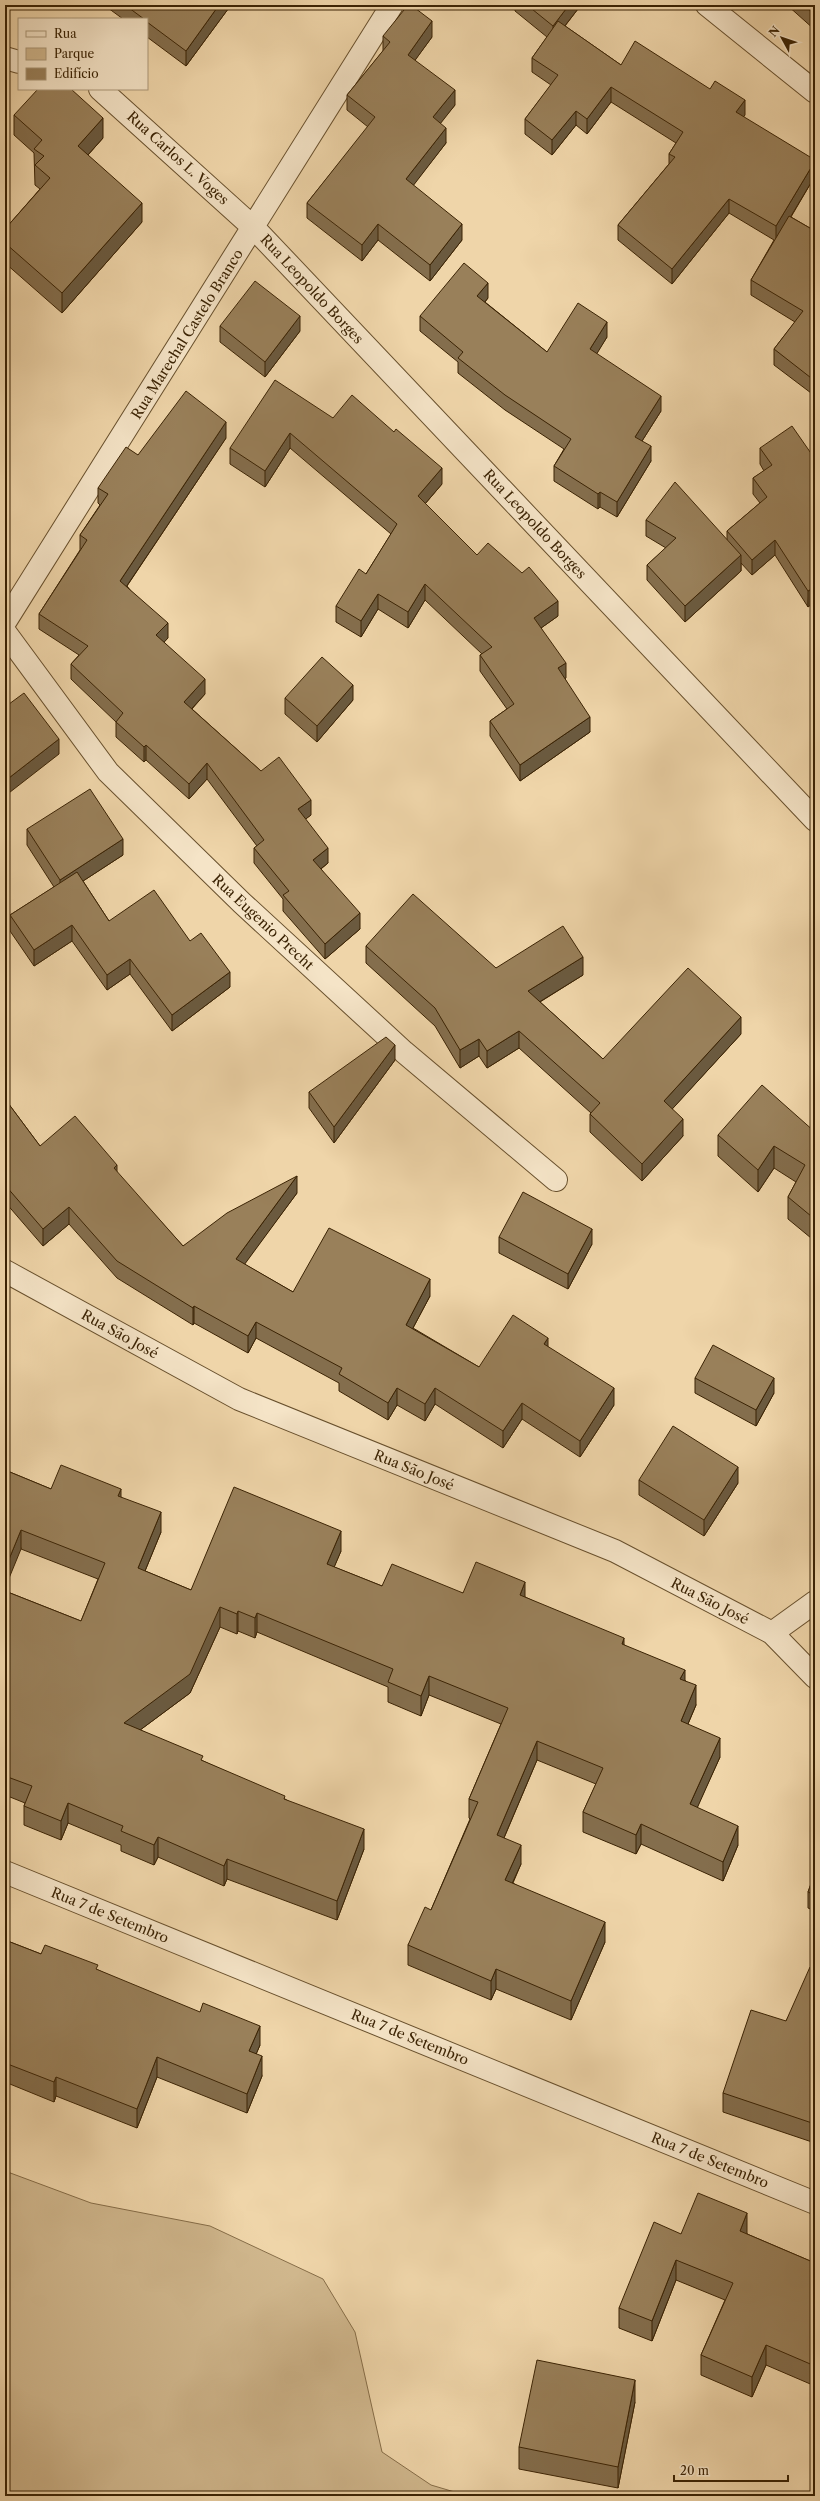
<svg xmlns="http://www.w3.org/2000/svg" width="820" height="2501" font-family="'Libre Caslon Text',serif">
<rect width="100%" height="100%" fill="#efd5a9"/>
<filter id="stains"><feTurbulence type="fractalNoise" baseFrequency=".005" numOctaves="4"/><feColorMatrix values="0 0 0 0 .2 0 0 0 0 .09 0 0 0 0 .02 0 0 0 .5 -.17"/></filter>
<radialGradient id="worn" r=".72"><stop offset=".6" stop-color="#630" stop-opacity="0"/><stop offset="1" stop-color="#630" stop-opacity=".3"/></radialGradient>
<path fill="#d0b78d" stroke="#866d48" d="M5,2171l86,32 119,23 113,53 32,53 27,120 49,33 37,11h-463z"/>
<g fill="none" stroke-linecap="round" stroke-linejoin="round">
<defs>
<path id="minor" d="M707,5l108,87
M5,58l14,4
M100,89l154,139 561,592
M5,622l387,-617
M5,632l103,140 134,131 162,149 152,128
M5,1271l234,128 376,152 157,82 43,44
M772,1633l43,-31
M5,1872l810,331"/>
</defs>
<use href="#minor" stroke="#68502d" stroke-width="24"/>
<use href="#minor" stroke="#f5e4c7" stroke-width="22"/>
</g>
<path fill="#846e4d" stroke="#3b2304" d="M104,5h127l-45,61 -39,-29v-18h-24z
M515,5h66l-16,21 56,39 124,50 -2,2 72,59 -24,41 24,14v165l-41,-31v-16l21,-27 -44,-27v-15l23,-40 -45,-27 -57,71 -54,-44v-15l51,-61v-10l7,-11 -65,-41 -24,32 -11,-9 -24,30 -27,-21v-15l26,-34 -19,-13v-14l15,-21 -32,-26z
M787,5h28v25z
M383,36l49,1 -17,23 40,45 -15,18 6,20 -33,42 49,55 -32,41 -52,-41 -16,21 -55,-43v-15l61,-76 -21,-17v-15l36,-44z
M14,115l89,23 -15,17 54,67 -80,91 -57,-50v-34l35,-40 -5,-4 -1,-32 -20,-18z
M488,298l-3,4 62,50 60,-15 -11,17 65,57 -19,30 9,20 -34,56 -17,-10 -2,2 -44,-28v-15l10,-17 -59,-39 -47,-37v-11l-38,-31v-15z
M220,326l80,5 -35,46 -45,-35z
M333,418l109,66 -17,20 52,51 81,61 -17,12 49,104 -70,49 -30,-45v-15l17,-12 -27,-38v-16l2,-1 -57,-54 -17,28 -30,-19 -17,28 -25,-15v-16l30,-32 25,-40 -101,-86 -25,39 -35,-23v-16z
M226,438l-99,148 41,52 -4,4 41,52 -13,15 69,62 50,44 -6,4 23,44 -7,6 39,60 -35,30 -42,-48v-12l-29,-36v-15l3,-2 -50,-67 -18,20 -43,-39 -2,2 -28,-25v-15l-45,-43v-15l8,-9 -40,-26v-15l41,-64v-15l20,-30 -2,-2v-15l40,-33z
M760,448l55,11 -7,148 -33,-52 -23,20 -11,-12v8l-56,51 -38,-42v-15l19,-17 -20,-12v-16l81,20v-9l33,-28 -7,-9v-16l11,-7 -4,-7z
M285,698l68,2 -36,42 -32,-28z
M27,829l96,26 -40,26 26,40 81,20 40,46 -58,44 -42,-57 -23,16 -35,-49 -38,25 -24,-35v-16l44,-28 -27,-42z
M366,946l130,22 87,7 -43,27 63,57 138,-25 -69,75 11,27 -41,45 -52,-49v-18l1,-1 -72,-65 -32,20 -8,-12 -19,12 -25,-42 -69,-63z
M395,1060l-61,83 -25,-35v-16z
M5,1099l35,47 77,27 66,73 114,-53 -53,71 49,28 137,4 -17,32 66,39 69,-20 66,58 -34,52 -58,-38 -19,29 -68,-44 -10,17 -28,-16 -9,15 -49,-29v-8l-83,-45 -8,15 -54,-30 -1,2 -76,-47 -48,-54 -26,22 -38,-44z
M815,1132v101l-4,5 -23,-19v-22l8,-15 -22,-14 -16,24 -40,-36v-21z
M499,1237l93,7 -24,45 -69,-36z
M695,1378l79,15 -18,33 -61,-33z
M5,1470l46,19 70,8 40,35 -16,39 46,19 150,-39 -7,16 48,19 81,7 62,4 99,48 61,35 11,25 -8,19 32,33 -23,50 41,38 -15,36 -82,-37 -5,10 -53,-22v-20l13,-28 -59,-24 -33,78 17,26 -8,19 92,59 -34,78 -75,-31 -5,11 -83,-35v-20l23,-35 39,-91 -1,-1v-19l32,-75 -72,-29 -8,21 -33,-14v-15l-131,-55 -2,6 -17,-7 -1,3 -17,-7 -30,66 -50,37 63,31 82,38 79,50 -27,71 -110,-41 -3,7 -66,-29 -4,8 -33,-14v-6l-53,-22 -7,17 -37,-15v-19l1,-3 -20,-8v-204l76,30 17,-42 -77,-30z
M639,1480l99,3 -34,53 -65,-41z
M815,1873v38l-7,-3v-16z
M5,1940l36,14 57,16 162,75 -4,9 6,22 -15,37 -90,-36 -20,51 -81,-32 -2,6 -49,-20z
M815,1969v174l-92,-31v-19l63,-72z
M747,2233v1l68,29v123l-49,-21 -14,32 -51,-22v-20l24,-55 -49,-20 -24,61 -33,-13v-20l62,-74z
M635,2402l-17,86 -99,-19v-22z"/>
<path fill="#6b5a3f" stroke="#3b2304" d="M219,5h12l-45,61v-15z
M569,5h12l-28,36v-15z
M432,21v16l-24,33v-15z
M611,87v15l-24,32v-15z
M455,90v15l-22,28v-16z
M745,100v15l-9,12v-15z
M576,111v14l-24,30v-15z
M103,118v20l-25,28v-20z
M446,128v15l-40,52v-16z
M815,161v15l-39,65v-15z
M729,199v14l-57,71v-15z
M142,203v19l-80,91v-20z
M378,224v16l-16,21v-16z
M462,224v16l-32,41v-16z
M488,283v15l-11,13v-15z
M300,316v15l-35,46v-15z
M607,322v15l-17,28v-16z
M661,396v15l-26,41v-15z
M226,422v16l-106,158v-15z
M290,433v15l-25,39v-16z
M651,446v15l-34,56v-15z
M442,468v16l-24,28v-16z
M600,492v15l-2,2v-15z
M775,540v15l-23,20v-15z
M741,555v16l-56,51v-16z
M425,584v16l-17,28v-16z
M815,587v15l-7,5v-16z
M378,594v15l-17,28v-16z
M558,601v15l-24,17v-15z
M168,623v15l-12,13v-16z
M566,663v15l-8,6v-16z
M205,679v15l-21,23v-15z
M353,685v15l-36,42v-16z
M590,717v15l-70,49v-16z
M59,739v15l-54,42v-15z
M146,745v15l-2,2v-15z
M207,763v16l-18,20v-15z
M311,800v15l-13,10v-16z
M123,839v16l-63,41v-16z
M328,848v15l-15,12v-15z
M360,913v16l-35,30v-15z
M72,925v16l-38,25v-16z
M583,957v18l-55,34v-18z
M130,959v15l-23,16v-15z
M230,972v15l-58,44v-16z
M741,1017v17l-77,84v-17z
M519,1031v17l-32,20v-17z
M479,1039v17l-19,12v-18z
M395,1045v15l-61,83v-16z
M683,1119v17l-41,45v-17z
M774,1146v22l-16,24v-22z
M117,1165v17l-3,-14z
M297,1176v17l-61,83v-17z
M69,1207v17l-26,22v-17z
M815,1211v22l-4,5v-22z
M592,1229v15l-24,45v-15z
M430,1279v17l-24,45v-16z
M194,1306v17l-1,2v-17z
M256,1322v16l-8,15v-17z
M548,1338v17l-4,-11z
M774,1378v15l-18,33v-16z
M397,1388v17l-9,15v-17z
M435,1388v16l-10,17v-17z
M614,1388v17l-34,52v-16z
M522,1403v16l-19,29v-17z
M738,1467v16l-34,53v-16z
M121,1489v19l-3,-12z
M161,1512v20l-23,56v-20z
M21,1530v19l-16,39v-19z
M341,1531v20l-14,33v-20z
M525,1582v19l-5,-6z
M220,1607v20l-30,66 -66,49v-19z
M238,1611v20l-1,3v-20z
M257,1613v19l-2,6v-20z
M624,1638v20l-2,-14z
M685,1670v19l-5,-10z
M429,1676v19l-8,21v-20z
M696,1685v20l-15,35v-19z
M720,1738v19l-30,67v-20z
M537,1741v19l-40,94v-19z
M68,1803v20l-7,17v-19z
M641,1824v20l-5,10v-19z
M738,1826v19l-15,36v-19z
M364,1829v20l-27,71v-19z
M158,1837v20l-4,8v-20z
M521,1845v19l-16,35v-19z
M227,1859v20l-3,7v-20z
M605,1922v20l-34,78v-19z
M496,1969v20l-5,11v-19z
M260,2026v19l-11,26v-20z
M262,2056v20l-15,37v-19z
M157,2057v20l-20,51v-19z
M56,2077v19l-2,6v-20z
M747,2213v20l-7,18v-20z
M676,2260v20l-24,61v-20z
M766,2345v20l-14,32v-20z
M635,2380v22l-17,86v-21z"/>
<path fill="#99805a" stroke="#3b2304" d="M125,5h94l-33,46 -39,-29v-3h-3z
M408,5h3l21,16 -24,34 47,35 -22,27 13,11 -40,51 56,45 -32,41 -52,-41 -16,21 -55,-42 68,-86 -28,-22 43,-53 -7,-6z
M527,5h42l-16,21z
M804,5h11v10z
M558,21l63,44 14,-24 75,48 5,-8 30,19 -9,12 79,48v1l-39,65 -47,-27 -57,70 -54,-44 57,-68 -6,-3 14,-22 -72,-45 -24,32 -11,-8 -24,29 -27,-21 33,-44 -26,-17z
M38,89h33l32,29 -25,28 64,57 -80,90 -57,-50v-14l45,-51 -15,-13 9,-9 -10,-7 8,-9 -28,-25z
M789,216l26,15v150l-41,-32 29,-38 -52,-31z
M464,263l24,20 -11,13 70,56 31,-49 29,19 -17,27 71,47 -26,41 16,9 -34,56 -17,-10 -2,2 -44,-28 17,-27 -66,-44 -47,-37 5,-6 -43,-36z
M255,281l45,35 -35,46 -45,-36z
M275,380l58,38 19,-23 42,37 2,-3 46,39 -24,28 59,59 11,-12 34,30 7,-6 29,34 -24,17 32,45 -8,5 32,49 -70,48 -30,-44 24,-17 -34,-49 12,-8 -67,-63 -17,28 -30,-18 -17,27 -25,-15 23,-37 7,5 31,-50 -107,-91 -25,38 -35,-23z
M186,391l40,31 -106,159 48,42 -12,12 49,44 -21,23 77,69 18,-14 32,43 -13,9 30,39 -15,12 47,53 -35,31 -42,-49 6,-4 -35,-43 10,-8 -57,-77 -18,21 -43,-39 -2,2 -28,-25 7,-9 -52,-49 17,-18 -49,-32 48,-74 -7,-5 28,-41 -10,-6 28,-41 12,8z
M792,426l23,33v128l-7,4 -33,-51 -23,20 -25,-29 40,-34 -14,-19 19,-13 -12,-17z
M675,482l66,73 -56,51 -38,-41 29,-27 -30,-18z
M322,657l31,28 -36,41 -32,-28z
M24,693l35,46 -54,42v-74z
M90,789l33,50 -63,41 -33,-51z
M77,872l32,49 45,-31 36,51 11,-8 29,39 -58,43 -42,-56 -23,16 -35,-50 -38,25 -24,-35z
M413,894l83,74 67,-42 20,31 -55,34 75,68 85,-91 53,49 -77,84 19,18 -41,45 -52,-50 10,-11 -81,-72 -32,20 -8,-12 -19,11 -25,-42 -69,-62z
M386,1037l9,8 -61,82 -25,-35z
M762,1085l53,47v79l-4,5 -23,-19 17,-32 -31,-19 -16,24 -40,-35z
M5,1099l35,47 35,-30 42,49 -3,3 69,78 44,-33 70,-37 -61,83 57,33 36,-64 101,51 -24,46 73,42 34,-52 35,23 -4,6 70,44 -34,53 -58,-38 -19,28 -68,-43 -10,16 -28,-16 -9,15 -49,-29 3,-6 -86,-46 -8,14 -54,-30 -1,2 -76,-47 -48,-54 -26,22 -38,-44z
M523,1192l69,37 -24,45 -69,-37z
M713,1345l61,33 -18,32 -61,-32z
M673,1426l65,41 -34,53 -65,-40z
M61,1465l60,24 -3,7 43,16 -23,56 53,22 43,-103 107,44 -14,33 55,22 10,-22 71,29 13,-31 49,20 -5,13 104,43 -2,6 63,26 -5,9 16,6 -15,36 39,17 -30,66 48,22 -15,36 -82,-38 -5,11 -53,-23 20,-44 -66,-27 -40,94 24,10 -16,35 100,42 -34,79 -75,-32 -5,12 -83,-36 17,-38 6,3 47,-108 -9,-3 39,-91 -79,-32 -8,20 -33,-14 5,-13 -136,-56 -2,5 -17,-7 -1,3 -17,-7 -30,67 -66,49 79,33 -2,4 84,36 -1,3 80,30 -27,72 -110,-42 -3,7 -66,-29 -4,8 -33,-14 2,-5 -55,-23 -7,18 -37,-15 8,-20 -27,-10v-185l76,30 24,-58 -84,-33 -16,39v-99l46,19z
M815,1873v22l-7,-3z
M5,1940l36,14 4,-9 53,20 -2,4 104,43 3,-9 57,23 -11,25 13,5 -15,38 -90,-37 -20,52 -81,-32 -2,5 -49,-19z
M810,1967l5,2v155l-92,-31 28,-83 35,11z
M698,2193l49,20 -7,18 75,32v103l-49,-21 -14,32 -51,-22 32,-72 -57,-23 -24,61 -33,-13 35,-86 27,12z
M537,2360l98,20 -17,87 -99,-20z"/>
<g text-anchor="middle" stroke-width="3.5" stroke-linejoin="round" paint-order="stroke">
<g font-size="14" fill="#3b2304" stroke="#f5e4c7">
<text transform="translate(178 158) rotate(42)" y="5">Rua Carlos L. Voges</text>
<text transform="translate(312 289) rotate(47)" y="5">Rua Leopoldo Borges</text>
<text transform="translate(187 334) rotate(-58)" y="5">Rua Marechal Castelo Branco</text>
<text transform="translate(535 524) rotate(47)" y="5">Rua Leopoldo Borges</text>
<text transform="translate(263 922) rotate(43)" y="5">Rua Eugenio Precht</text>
<text transform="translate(120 1334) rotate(29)" y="5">Rua São José</text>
<text transform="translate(414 1470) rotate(22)" y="5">Rua São José</text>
<text transform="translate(710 1601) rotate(27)" y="5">Rua São José</text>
<text transform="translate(110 1915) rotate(22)" y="5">Rua 7 de Setembro</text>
<text transform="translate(410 2037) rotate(22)" y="5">Rua 7 de Setembro</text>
<text transform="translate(710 2160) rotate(22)" y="5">Rua 7 de Setembro</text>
</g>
</g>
<rect width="820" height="2501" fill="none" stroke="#efd5a9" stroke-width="20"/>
<rect x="6" y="6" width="808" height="2489" fill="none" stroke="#3b2304" stroke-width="2"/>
<rect x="10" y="10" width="800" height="2481" fill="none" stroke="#3b2304"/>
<rect x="18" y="18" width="130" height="72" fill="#f5e4c7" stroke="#ab9779"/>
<rect x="26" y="31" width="20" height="6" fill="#f5e4c7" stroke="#ab9779"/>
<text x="54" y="38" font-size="12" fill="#3b2304">Rua</text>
<rect x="26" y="48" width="20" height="12" fill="#d0b78d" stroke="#ab9779"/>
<text x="54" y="58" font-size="12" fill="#3b2304">Parque</text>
<rect x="26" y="68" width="20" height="12" fill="#99805a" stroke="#ab9779"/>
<text x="54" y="78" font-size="12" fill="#3b2304">Edifício</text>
<g transform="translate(782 38) rotate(310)" stroke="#f5e4c7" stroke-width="3" paint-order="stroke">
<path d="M0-3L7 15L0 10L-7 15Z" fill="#3b2304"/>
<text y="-6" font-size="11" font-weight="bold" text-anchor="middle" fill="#3b2304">N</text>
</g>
<path d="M674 2475v6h114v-6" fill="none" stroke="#3b2304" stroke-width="2"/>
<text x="680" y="2475" font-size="12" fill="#3b2304" stroke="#f5e4c7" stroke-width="3" paint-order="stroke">20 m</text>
<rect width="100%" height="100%" filter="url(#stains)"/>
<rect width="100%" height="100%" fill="url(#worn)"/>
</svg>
